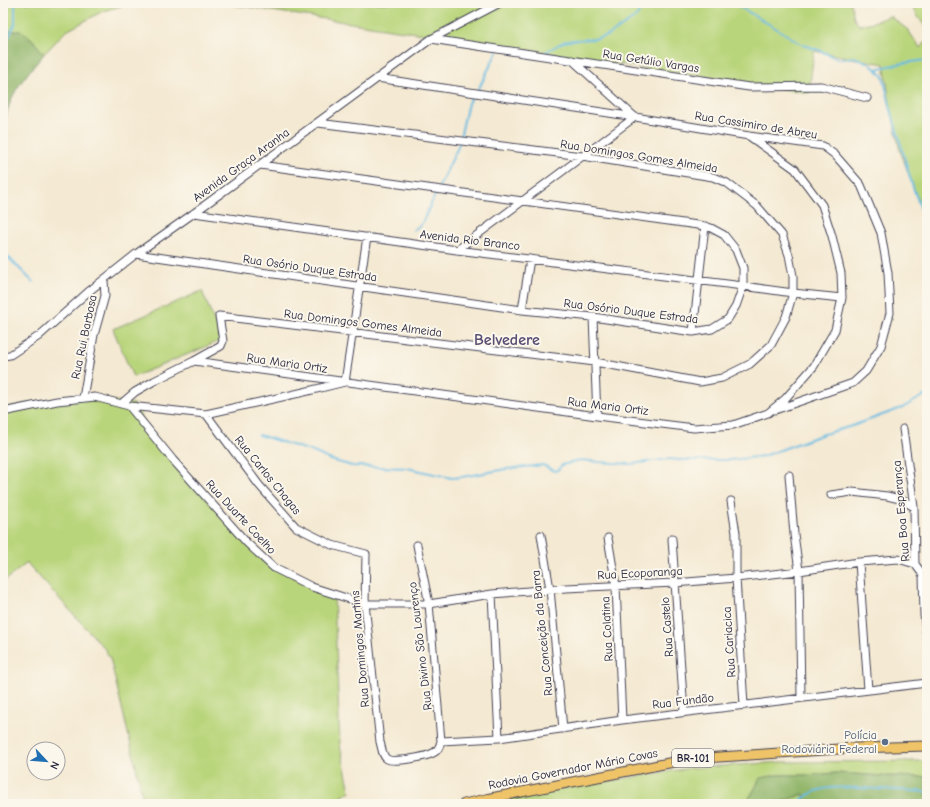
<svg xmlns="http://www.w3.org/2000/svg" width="930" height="807" font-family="'Comic Neue',sans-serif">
<rect width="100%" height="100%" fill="#fbf7ec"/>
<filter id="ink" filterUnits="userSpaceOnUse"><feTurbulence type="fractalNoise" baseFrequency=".025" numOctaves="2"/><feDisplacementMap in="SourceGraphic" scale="8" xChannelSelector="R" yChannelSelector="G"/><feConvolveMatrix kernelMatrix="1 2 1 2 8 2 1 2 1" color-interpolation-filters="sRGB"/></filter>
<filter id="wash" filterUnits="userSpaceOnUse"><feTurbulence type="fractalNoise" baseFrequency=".012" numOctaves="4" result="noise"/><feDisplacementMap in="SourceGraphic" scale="16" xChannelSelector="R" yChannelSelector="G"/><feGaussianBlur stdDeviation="0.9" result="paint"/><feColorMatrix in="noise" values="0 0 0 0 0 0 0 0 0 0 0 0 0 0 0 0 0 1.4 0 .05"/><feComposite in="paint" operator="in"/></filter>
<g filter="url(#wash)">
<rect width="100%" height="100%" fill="#f4e9d2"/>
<path fill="#b9d57b" stroke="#6e7c5b" d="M3,3h129l-29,8 -38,21 -21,22 -13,-16 -28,-2z
M220,3h631l3,15 5,7 14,-3 17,-6 18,14 12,18 7,-9v187l-28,-79 -9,-43 -6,-40 -70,-13 -5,42z
M909,3h18v26l-8,-11z
M202,291l20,49 -89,37 -20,-48z
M96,398l37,6 22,34 109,122 70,35 6,150 10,46 -18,13h-188l-11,-50 -23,-96 -6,-10 -77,-85 -24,19v-174l33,-6z
M927,761v16l-42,-1 -49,-3 -29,2h-30l-24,17 -8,12h-266l74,-14 137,-22 92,-6z
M804,794l1,10h-30l1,-1z"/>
<path fill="#92b66b" stroke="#5a6c53" d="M10,31h11l10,7 13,16c-13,16 -27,30 -34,49 -4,10 -5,21 -7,31v-98z
M836,773l49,3 42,1v27h-122l-1,-10 -29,10h-30l8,-12 7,-14 17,-3h30z"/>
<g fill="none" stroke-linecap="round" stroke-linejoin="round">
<path stroke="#67bbe3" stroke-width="2" d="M733,3l46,27 24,15 16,5 19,9h5l11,-2 10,4 6,3 12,11 2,4c4,22 11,45 17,66 7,26 14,53 26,77
M3,49l12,-25v-21
M544,53l19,-11 11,-2 21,-1 14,-4 27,-18 5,-8 1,-6
M876,69l27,-6 24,-3
M476,92l3,-4 18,-36
M460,138l8,-35 5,-8
M439,187l19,-40 1,-5
M413,230l8,-5 16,-34
M3,252l30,30
M259,435l52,16 20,9 21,6 55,2 45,10 10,-1 44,-8 37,-4 11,6 4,-1 4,-5 19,-5 18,2 32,2 38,-5 10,1h52l33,-4 57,-21 31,-9 50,-18 25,-14
M796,804c8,-7 16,-13 27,-15 12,-3 24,-1 36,-1 23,1 45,2 68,4"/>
</g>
</g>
<g filter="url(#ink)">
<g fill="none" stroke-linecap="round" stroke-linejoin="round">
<defs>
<path id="minor" d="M431,39l318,48 72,-1 46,12
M377,78l258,39 114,19 74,10 12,9 26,30 20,48 7,40 2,40 -9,33 -15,25 -13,12 -78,27
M194,213l263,37 286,36 50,7 49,5
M457,250l178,-133 -63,-57
M136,254l386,56 71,7 100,15 19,-3 16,-10 8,-13 7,-20v-18l-7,-18 -12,-15 -13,-7 -6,-2 -445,-61
M522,310l8,-51
M593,317l4,99
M693,332l12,-106
M3,356l7,-1 29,-19 49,-44 48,-38 58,-41 237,-174 69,-36
M194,361l27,-15 2,-5 -4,-25 376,46 105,20 22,-4 28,-14 21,-19 15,-28 7,-24v-17l-4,-21 -7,-20 -25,-29 -30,-23 -14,-6 -131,-21 -264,-33
M83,398l11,-63 11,-39 -1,-16
M121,404l14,-12 19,-11 40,-20 403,55 97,12 39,-3 35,-12 17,-14 29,-33 21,-36 7,-32 -1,-25 -9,-37 -10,-31 -27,-36 -46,-33
M129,406l44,54 74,83 27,25 38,19 53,17h64l63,-10 74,-6 109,-5 61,-5 63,-7 60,-9 39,-3 17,5
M3,412l54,-11 38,-4 34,9 77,8 98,-22 41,-10 22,-145
M206,414l53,71 37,42 36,18 34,9 -1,50 15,138c2,6 2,14 7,17 7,4 39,-2 46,-6 5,-2 7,-7 8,-12l-12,-137 -12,-59
M903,429l11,78 1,57 8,11 1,40 3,23
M789,475l5,59 5,37 2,127
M831,495l21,-3 35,4 13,3 14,8
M731,501l5,32v45l8,127
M541,535l9,54 13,140
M608,538l8,48 6,134
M672,539l12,173
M859,562l9,128
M492,594l7,144
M441,741l58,-3 123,-18 305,-37"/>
<path id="major" d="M464,804l22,-5 203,-40 165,-11 73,-2"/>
</defs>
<use href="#minor" stroke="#424052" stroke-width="9"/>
<use href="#major" stroke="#424052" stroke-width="11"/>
<use href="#minor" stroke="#fff" stroke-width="7"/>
<use href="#major" stroke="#efc469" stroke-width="9"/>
</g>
</g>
<circle fill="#5c6f8a" stroke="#fbf7ec" stroke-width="1.5" cx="885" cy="742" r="4"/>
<g text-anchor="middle" stroke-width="4" stroke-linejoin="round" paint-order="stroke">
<rect fill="#fbf7ec" stroke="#636270" stroke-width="1" x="672" y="749" width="42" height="18" rx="3"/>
<g font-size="11" font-weight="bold" fill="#22223b">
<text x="693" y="762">BR-101</text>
</g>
<g font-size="12" fill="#22223b" stroke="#fbf7ec">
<text transform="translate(651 61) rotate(9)" y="4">Rua Getúlio Vargas</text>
<text transform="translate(756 125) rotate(9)" y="4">Rua Cassimiro de Abreu</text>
<text transform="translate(639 156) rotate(9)" y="4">Rua Domingos Gomes Almeida</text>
<text transform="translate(241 165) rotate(-36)" y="4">Avenida Graça Aranha</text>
<text transform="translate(470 240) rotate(7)" y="4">Avenida Rio Branco</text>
<text transform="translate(310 268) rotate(8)" y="4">Rua Osório Duque Estrada</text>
<text transform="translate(631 311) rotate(7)" y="4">Rua Osório Duque Estrada</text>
<text transform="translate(363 323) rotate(7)" y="4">Rua Domingos Gomes Almeida</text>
<text transform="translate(84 337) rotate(-78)" y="4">Rua Rui Barbosa</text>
<text transform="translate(287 363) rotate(8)" y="4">Rua Maria Ortiz</text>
<text transform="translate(608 406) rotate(7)" y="4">Rua Maria Ortiz</text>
<text transform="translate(268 475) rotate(51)" y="4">Rua Carlos Chagas</text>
<text transform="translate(901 511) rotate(-95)" y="4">Rua Boa Esperança</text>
<text transform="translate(241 517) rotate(47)" y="4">Rua Duarte Coelho</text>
<text transform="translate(640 573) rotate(-3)" y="4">Rua Ecoporanga</text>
<text transform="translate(667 627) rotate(-94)" y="4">Rua Castelo</text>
<text transform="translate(607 629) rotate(-93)" y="4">Rua Colatina</text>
<text transform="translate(542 633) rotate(-96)" y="4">Rua Conceição da Barra</text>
<text transform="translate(729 642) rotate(-94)" y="4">Rua Cariacica</text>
<text transform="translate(420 646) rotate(-97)" y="4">Rua Divino São Lourenço</text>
<text transform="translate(360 649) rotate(-95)" y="4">Rua Domingos Martins</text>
<text transform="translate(683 701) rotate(-7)" y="4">Rua Fundão</text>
<text transform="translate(573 769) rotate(-11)" y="4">Rodovia Governador Mário Covas</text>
</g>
<g font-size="12" fill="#4e5e75" stroke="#fbf7ec" text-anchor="end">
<text x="877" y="739">Polícia<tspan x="877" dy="14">Rodoviária Federal</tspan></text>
</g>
<g font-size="16" font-weight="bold" fill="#594f75" stroke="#fbf7ec">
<text x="507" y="345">Belvedere</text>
</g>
</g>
<rect width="930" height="807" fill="none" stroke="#fbf7ec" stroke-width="16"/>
<g transform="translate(46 761) rotate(116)"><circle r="19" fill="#fbf7ec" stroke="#a4a2a5"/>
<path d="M0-3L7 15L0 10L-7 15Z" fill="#1f6fb2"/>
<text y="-6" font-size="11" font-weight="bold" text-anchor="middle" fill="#22223b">N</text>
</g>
</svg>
